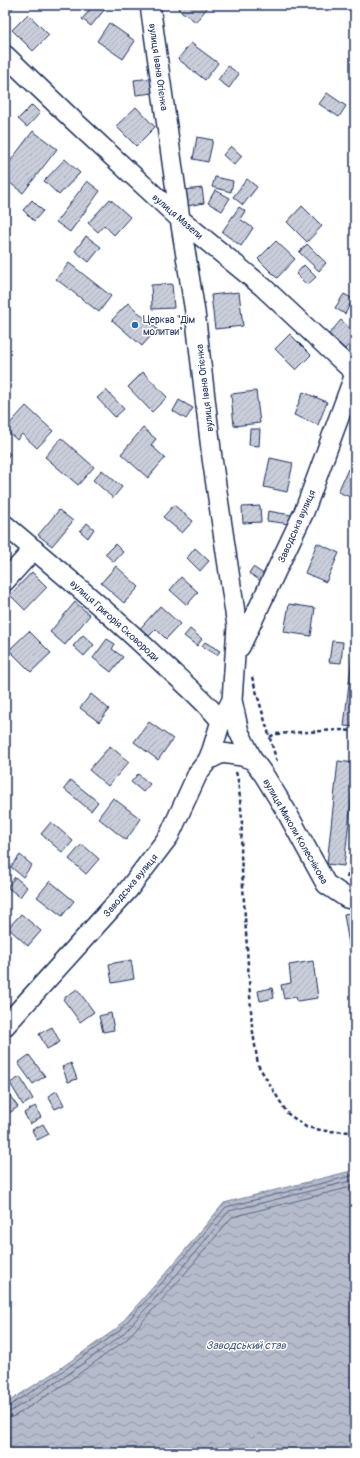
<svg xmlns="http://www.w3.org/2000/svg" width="360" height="1458" font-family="Pangolin,sans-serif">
<defs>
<pattern id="water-waves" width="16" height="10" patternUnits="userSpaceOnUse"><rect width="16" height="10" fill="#b5bbca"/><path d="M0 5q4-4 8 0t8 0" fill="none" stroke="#9298a7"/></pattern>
<pattern id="building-hatch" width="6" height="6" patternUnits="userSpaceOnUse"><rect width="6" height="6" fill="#caceda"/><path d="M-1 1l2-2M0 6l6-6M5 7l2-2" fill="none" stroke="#adb1be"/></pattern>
</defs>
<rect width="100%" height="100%" fill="#fff"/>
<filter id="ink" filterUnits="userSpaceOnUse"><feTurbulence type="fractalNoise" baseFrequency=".025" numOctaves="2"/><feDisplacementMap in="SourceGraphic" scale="8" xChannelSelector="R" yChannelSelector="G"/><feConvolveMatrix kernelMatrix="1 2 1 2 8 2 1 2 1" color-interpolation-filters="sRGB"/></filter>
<g filter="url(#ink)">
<path fill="url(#water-waves)" stroke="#77839f" d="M355,1170v283h-350v-49l53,-34 58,-41 55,-62 53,-64z"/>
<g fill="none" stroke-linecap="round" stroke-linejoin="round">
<path stroke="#596789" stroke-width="1" d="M5,1407l4,-1 51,-33 58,-41 56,-63 52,-62 129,-32
M5,1412l6,-1 52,-33 59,-43 56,-62 51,-62 126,-31
M5,1418l10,-2 51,-33 60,-43 56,-63 50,-60 123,-31"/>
</g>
<path fill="url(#building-hatch)" stroke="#1b2f5e" d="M5,5h11l-11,11z
M94,5h6l5,4 -14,17 -9,-7z
M181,5h22l4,3 -11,14 -18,-13z
M28,14l21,21 -16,16 -21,-21z
M109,23l26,18 -12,18 -26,-18z
M191,43l27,20 -13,17 -27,-21z
M228,66l11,8 -10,14 -11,-8z
M152,78l2,15 -18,2 -2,-15z
M327,93l19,13 -7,11 -20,-13z
M32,105l8,8 -13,14 -9,-8z
M136,107l19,20 -19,19 -20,-20z
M33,131l24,18 -34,44 -18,-14v-11z
M197,137l16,3 -5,22 -15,-3z
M231,146l11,10 -8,9 -11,-10z
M65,159l15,14 -21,22 -15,-14z
M215,177l18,4 -2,11 -19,-5z
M247,179l10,8 -14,18 -10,-8z
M87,181l13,10 -30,41 -14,-10z
M202,188l2,15 -17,3 -3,-16z
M215,190l15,8 -8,13 -14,-8z
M110,199l20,18 -16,18 -10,-10 -6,7 -10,-9z
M32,200l11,11 -9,10 -11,-11z
M302,206l20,20 -15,16 -20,-20z
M239,207l6,4 -5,8 13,9 -12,18 -19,-14z
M86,236l15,11 -12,15 -14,-11z
M276,241l19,18 -18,19 -19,-19z
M307,244l19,19 -7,8 -20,-19z
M69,263l42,33 -12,16 -43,-33z
M304,265l12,12 -9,8 -11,-11z
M172,284l2,24 -22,1 -1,-24z
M239,292l4,34 -28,3 -4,-34z
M344,294l9,5 -8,15 -10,-6z
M128,303l29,26 -15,17 -30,-26z
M341,320l14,13v5l-10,11 -16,-15z
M290,334l21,21 -15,15 -21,-21z
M143,372l24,25 -15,15 -24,-25z
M106,390l18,19 -9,8 -18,-19z
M256,391l4,32 -26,3 -3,-32z
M303,392l24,10 -9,23 -24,-10z
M179,400l14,8 -7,11 -13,-8z
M26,406l27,25 -16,17 -15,-14 -5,6 -12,-11z
M143,428l13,11 -5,6 14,13 -17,20 -27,-24z
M250,429h10l-1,17 -10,-1z
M61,438l33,29 -16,18 -33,-28z
M5,449l5,5 -5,6z
M270,458l23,5 -6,29 -23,-5z
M348,469l7,3v27l-17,-7z
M102,470l20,17 -9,11 -20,-18z
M174,505l19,16 -11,12 -19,-16z
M260,506l1,16 -18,1 -1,-16z
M59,510l14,11 -21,25 -14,-11z
M268,511l23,4 -1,9 -23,-3z
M87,523l7,6 -6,9 -8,-7z
M317,543l22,10 -13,29 -21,-9z
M115,544l8,8 -9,10 -9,-8z
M195,548l14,13 -9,10 -13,-13z
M116,566l23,21 -15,16 -23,-20z
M253,567l12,8 -4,6 -12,-8z
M32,572l15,15 -22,23 -15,-15z
M181,577l17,15 -11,13 -17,-15z
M75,602l15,13 -25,30 -15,-13z
M289,604l26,4 -4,28 -27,-4z
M160,606l20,18 -14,15 -10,-10 -11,11 -8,-8z
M190,629l12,10 -5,7 -13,-10z
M29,631l22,22 -20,19 -22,-22z
M83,635l11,10 -10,11 -11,-10z
M107,639l8,5 -3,5 11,8 -12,15 -18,-14z
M354,640h1v87l-11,-1z
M332,641l11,1 -2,21 -12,-1z
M205,642l15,9 -3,4 -15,-9z
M91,694l18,15 -10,13 -19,-14z
M149,722l24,17 -15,21 -24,-18z
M110,746l19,16 -21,24 -19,-16z
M338,761l17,2v20h-2l-9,83 -17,-2z
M138,774l12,10 -7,8 -12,-10z
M71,780l27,22 -7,9 -27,-22z
M113,798l28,21 -15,21 -28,-22z
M51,822l22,19 -10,12 -22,-19z
M82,844l17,15 -13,15 -17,-15z
M20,855l12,10 -9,12 -12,-10z
M15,877l12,10 -7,10 -13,-10z
M50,881l24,20 -12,15 -25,-19z
M355,912v69l-11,-67z
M21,914l20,17 -13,15 -20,-18z
M131,960l3,19 -22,4 -3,-19z
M313,961l5,37 -21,3 -1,-4 -12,2 -3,-14 10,-2 -2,-18z
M272,988l2,10 -14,3 -2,-10z
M77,989l17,23 -14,10 -17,-23z
M111,1013l3,17 -11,2 -4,-16z
M52,1027l8,15 -13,7 -8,-15z
M29,1055l16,21 -12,8 -15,-21z
M71,1063l6,16 -9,3 -6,-15z
M20,1077l13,22 -10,6 -13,-22z
M5,1089l13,18 -13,9z
M57,1091l7,14 -9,4 -7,-13z
M35,1106l6,11 -11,7 -6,-11z
M43,1124l6,10 -12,6 -5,-10z"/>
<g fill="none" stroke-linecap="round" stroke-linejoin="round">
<defs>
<path id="street" d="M150,5l30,214 15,93 17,146 25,168 -5,74 7,32 14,28
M5,55l68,65 107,99 83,68 92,86
M5,525c52,44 104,87 153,134 21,20 44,39 63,62
M5,581l29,-32
M240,647l64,-135 51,-138
M208,760l14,-7 20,3 11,4 11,15 21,34 41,75 21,14 8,2
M5,1026l123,-136 41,-54 29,-63 10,-13 4,-10 9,-29 11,-21"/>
</defs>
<use href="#street" stroke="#1b2f5e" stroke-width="22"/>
<path stroke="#1b2f5e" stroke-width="2.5" stroke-dasharray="4 3" stroke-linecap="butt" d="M252,677l25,85
M270,737l5,-3 63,-4 17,1
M236,772l2,8 4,38 -1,37 11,171 6,39 29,48 19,14 20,4 29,1
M347,878l8,-27"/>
<use href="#street" stroke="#fff" stroke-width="19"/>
</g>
</g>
<circle fill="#1f6fb2" stroke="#fff" stroke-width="1.5" cx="135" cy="325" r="4"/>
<g text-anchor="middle" stroke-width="3" stroke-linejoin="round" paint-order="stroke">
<g font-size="10" fill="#1b2f5e" stroke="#fff">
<text transform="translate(159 67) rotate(82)" y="4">вулиця Івана Огієнка</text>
<text transform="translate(178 216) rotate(41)" y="4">вулиця Мазепи</text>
<text transform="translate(204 388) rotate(-97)" y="4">вулиця Івана Огієнка</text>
<text transform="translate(296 526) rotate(-66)" y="4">Заводська вулиця</text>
<text transform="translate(115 620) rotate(42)" y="4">вулиця Григорія Сковороди</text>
<text transform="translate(296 831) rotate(60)" y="4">вулиця Миколи Колеснікова</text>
<text transform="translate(130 885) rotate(-50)" y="4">Заводська вулиця</text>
</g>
<g font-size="10" fill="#1b2f5e" stroke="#fff" text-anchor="start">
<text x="143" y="323">Церква "Дім<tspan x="143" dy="12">молитви"</tspan></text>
</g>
<g font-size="11" font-style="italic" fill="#49597e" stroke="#fff">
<text x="246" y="1349">Заводський став</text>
</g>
</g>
<rect width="360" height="1458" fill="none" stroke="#fff" stroke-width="20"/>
<rect x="10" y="10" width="340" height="1438" fill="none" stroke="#1b2f5e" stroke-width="1.5" filter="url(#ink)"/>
</svg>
